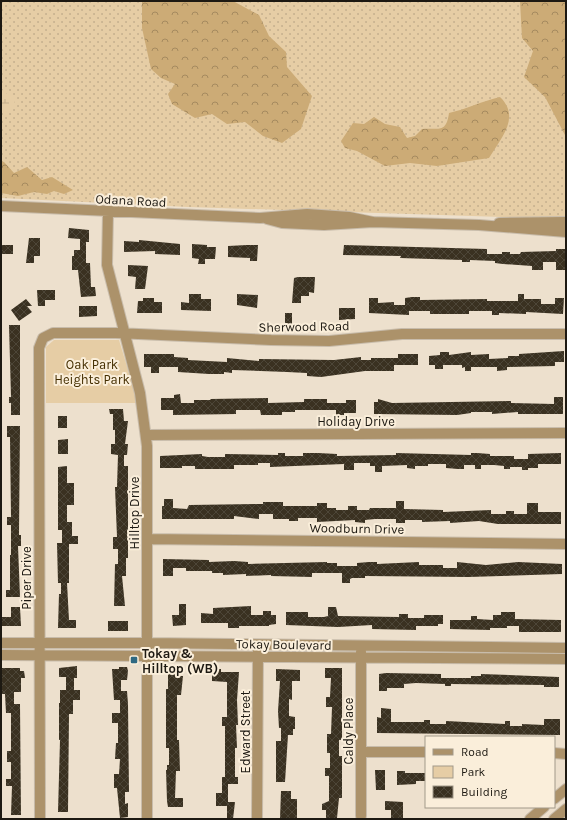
<svg xmlns="http://www.w3.org/2000/svg" width="567" height="820" font-family="Karla,sans-serif">
<defs>
<pattern id="grass-dots" width="8" height="8" patternUnits="userSpaceOnUse"><rect width="8" height="8" fill="#e6cda5"/><path d="M2 2h.1M6 6h.1" fill="none" stroke="#c5af8d" stroke-width="1.8" stroke-linecap="round"/></pattern>
<pattern id="forest-crowns" width="20" height="18" patternUnits="userSpaceOnUse"><rect width="20" height="18" fill="#ccab76"/><path d="M2 6a3 3 0 1 1 6 0M12 15a3 3 0 1 1 6 0" fill="none" stroke="#a58a5f"/></pattern>
<pattern id="wetland-marsh" width="20" height="14" patternUnits="userSpaceOnUse"><rect width="20" height="14" fill="#e6cda5"/><path d="M1 5h8M5 5V1M11 12h8M15 12V8" fill="none" stroke="#c5af8d"/></pattern>
<pattern id="building-cross-hatch" width="8" height="8" patternUnits="userSpaceOnUse"><rect width="8" height="8" fill="#3a3121"/><path d="M0 0l8 8M0 8l8-8" fill="none" stroke="#4d4638"/></pattern>
</defs>
<rect width="100%" height="100%" fill="#ede0cd"/>
<path fill="url(#grass-dots)" d="M1,1h565v218l-378,-12 -187,-9z"/>
<path fill="url(#forest-crowns)" d="M142,1h91l26,14 10,21 17,16 1,15 25,29 -11,33 -19,14 -19,-7 -18,-14 -18,2 -15,-10 -17,4 -23,-14 -4,-10 7,-10 -14,-6 -10,-9 -9,-41z
M520,1h46v136l-21,-40 -21,-20 9,-26 -11,-13z
M500,97c21,20 1,41 -11,61l-52,8 -27,-3 -25,3 -28,-15 -12,-3 -4,-7 12,-18 11,1 10,-7 11,7 15,3 7,11 8,-2 7,-7c15,-2 24,6 27,-16 18,-4 33,-12 51,-16z
M1,161l3,1 10,11 13,-6 15,13 10,-3 21,13 -9,4 -10,-3 -7,3 -13,-2 -16,4 -17,-3z"/>
<path fill="url(#wetland-marsh)" d="M1,89l14,11 -1,6 -7,5h-6z"/>
<path fill="#e6cda5" d="M54,340h65l19,63h-92v-56z"/>
<path fill="url(#building-cross-hatch)" d="M69,228l20,2v12h-3v21h4l1,24h4l1,9 -15,1 -3,-27h-6v-14h2v-6h6v-11l-12,-1z
M29,238h11v18h-6v7h-8z
M139,240l41,4v11l-25,-1v-3l-31,1v-11l15,1z
M192,244l15,1v2h9l-1,12h-10v5h-7l1,-5 -7,-1z
M1,245h12v9h-12z
M247,245h11l-1,16h-7v-3l-22,-1v-11z
M344,245l143,4v5h15v-2h8v2h10l1,-2 35,-1v-2h10v21h-10v-8h-13v8h-11v-4l-29,-2 -8,-1v-2l-25,-1v2h-8v-2l-62,-2 1,-2 -58,-1z
M128,265l20,1 -3,23h-10l1,-12 -8,-1z
M298,277h17l-1,16 -5,-1v4h-8v7h-9l2,-25z
M37,290h18v10h-10v6h-7z
M189,294h12v5h10v12l-30,-1v-8l8,1z
M237,294l21,1 -1,13 -20,-3z
M518,294h6v5h17v5h14v-6h9l-1,16 -37,-2v2l-27,-1v2h-7v-4h-23v3h-39v-3h-21v4l-40,-2v-15h9v5l16,-1v3h11v-7l7,-1h8v3l67,-1v2h31z
M143,298h11v4h8v11h-25l1,-12h5z
M26,299l6,7h-5l5,6 -13,9 -8,-11z
M79,306h18v10l-18,1z
M339,308h16v11l-16,1z
M285,313h7v11h-7z
M9,325h11v90h-9v-12h-2v-6h2z
M564,351v11h-9v4l-46,1h-2v3l-10,1v-4h-26v4h-6v-4l-3,1v-3h-19v4h-8v-4h-6v-9l11,-1v-3h9v3l22,-3v3l18,-1v5l19,-1v-2h11v-2z
M144,354h30v3l14,1v2l39,2v-4l32,3v-2l75,1 27,-3v3h10v-2h27v-4h20v11h-24v6h-29l-44,6 -14,-1v-3l-20,-1 -55,-2v3l-8,-1v2h-15l-31,-2v-5h-19v6h-8v-6h-7z
M180,394l1,9h13v-3h17l-1,-1 58,-1v5l36,-1v-3h23v4h19v-3h10v13h-12v2h-8v-5h-41v2h-13v3h-21l-1,-5h-24v4l-63,1v-5h-12v-12h13v-3z
M554,397h9v17h-45v-2l-26,2v-2h-21v1l-14,2 -83,-1v-12h4v-3l14,4 119,-2v2l43,1z
M109,409h14l1,12h4l-3,23h3l-1,11h-3v11h4v92h-2v18h-4l3,30h-11l1,-42h3v-15h-5v-12h4l-2,-50h2l1,-32 -7,-1v-10h4v-14h-2v-16h-3z
M58,416h9v12h-9z
M7,426h13l-1,109h2v11h-3l2,51h-14v-7h4v-35h1v-30h-4v-8h4l-1,-80h-3z
M68,439v15h-10v-14z
M278,453h7v3h18v-3h15l19,1v2l59,-1v-2l75,2v-2h6l13,1v2h24v3h14v-5l33,-1v11h-23v4h-10v2h-6v-3h-12v2h-6v-3l-10,-1h-13v4h-6v-4h-11v4h-6l-12,-1v-4h-18v2h-13v3l-8,-1v-3l-25,1v6h-7v-6h-5v-3h-16v7h-10v-6l-74,3v-4h-12v2h-24v4h-39v-3h-13v2h-22v-12l42,-2v2l6,1h17v-3l53,1z
M67,466v17h7v22h-7v17h5v14h6v8h-9v39h-2l2,37h7v8h-18l1,-34h2v-11h-3l-1,-40h5v-13h-4v-63z
M164,499h9v9l14,1 2,-4 74,-1v-2h20v4h34v-3h10v5h9v2h12v-4h9v4h12l1,-2h26v-7h8v8l39,1v2l48,-2v4h15v-3h8v3h13v-11h11v9h23v12h-63l-19,-3 -29,2v-2l-28,1v-2h-17v3h-9v-4h-21l-10,1v3l-10,-1v-2l-38,2v-4h-19v3h-9v-2h-16v-5h-14v5l-25,-3v3h-72v-13h2z
M163,559l46,1v2l25,-1 14,1v2l79,-2v1h10v3h20v-3l12,-1h8v2l42,-2v3h24v3h14v-6l29,3 32,-3 44,2v10l-94,3 -103,-1v2h-13l-2,1v4h-8v-10h-30v4l-41,-1v-1l-25,1v-2l-23,1v-2h-11v-2h-26v-3h-13v8h-10z
M179,604h7v21l-13,1 -1,-11h7z
M251,606v9h12v-4h8v4h5v9l-7,1v1h-30v2h-11v-5h-27v-10l12,1v-6z
M11,607h9l1,19h-20v-9h10z
M328,607h8l2,9 61,1v-3h9v4h16v-3h19v9h-5v2h-22v4l-44,-1v-4l-34,2 -52,-2v-13h22v5h16l4,-1z
M501,612h14v7l46,1v12h-42v-6h-12v2h-17v2l-40,-1v-9h21v-4h6v3l16,1v-5h8z
M108,621h20v10h-20z
M77,666v12h-3v12h6v10h-7v14h-4l-1,98h-10l2,-72h-1v-37h1v-13h6v-13h-7v-9z
M168,666h11v10h4l-2,19h-4v45h2l1,31h-4l-1,27h8v9h-15l-1,-6 -1,-31h1v-5h2v-17h-3v-59h2z
M119,667h8l1,4 -1,9h-6v11h6l1,13 1,88h-4v12l3,-1v14l-8,1 -3,-30h-3v-14h5l1,-15h-5l1,-16h2v-20h-6v-10h8v-13h-6l-2,-31h7z
M1,668h19v3h4l1,7h-4v14h-7v12h6l1,111h-10l1,-29h-6v-7h5v-17h-4v-11h4v-38h-5l-1,-19h-3l-1,-4z
M325,668h17v72h-3v16h3v42h-3l-2,20h-11v-8h-4v-6l7,-3v-25h-4v-8h5v-15h-3v-19h4l1,-27h-6v-10h4l1,-19h-6z
M212,669h9v3h18l-2,28 1,25h-2l1,23h-2v29h3v7h-10v18h7l-2,17h-6v-13h-11v-13h6v-16h3v-51h-3v-9h5v-35l-15,-1z
M276,669l24,1v11h-8v19l-3,-1v17l6,1v12h-2v6h-5l-3,47h-9v-41h5v-13h-2l-1,-17 2,-30h-4z
M386,673l55,1v4h30v-2h10v-2l78,3v10h-15v-2l-93,-1v2h-6v-2l-29,-1 -12,1v4h-17v3h-8v-17z
M381,708l10,1v13h33v-2h6v4h16v-3l59,3v-3h5v5h12v-2l22,1v-6h16v16l-183,-2v-16l4,1z
M375,770h10v20h-9z
M397,771h8v2h21v8h-10v3l-19,1z
M281,791h10v8h6v20h-17z
M385,801l18,1v16h-12v-8h-6z"/>
<g fill="none" stroke-linecap="round" stroke-linejoin="round">
<defs>
<path id="minor" d="M1,206l259,12 47,-4 42,3 24,5
M108,212l-1,53 33,128 7,53v373
M267,219l15,4 42,2 49,-3 106,3 87,7
M499,223l67,-1
M146,435l420,-2
M147,539l419,5
M1,643h146l419,5
M361,652v164
M1,655l565,4
M361,752h65
M554,753l12,1
M554,799l12,-10
M40,819l-1,-471 4,-10 10,-5h63l155,7 58,1 73,-7h164
M257,819l1,-170
M530,819l14,-12
M554,819l12,-10"/>
</defs>
<use href="#minor" stroke="#c8bcab" stroke-width="12"/>
<use href="#minor" stroke="#ac926a" stroke-width="10"/>
</g>
<rect fill="#2f6982" stroke="#faeeda" stroke-width="1.5" x="130" y="656" width="8" height="8" rx="2"/>
<g text-anchor="middle" stroke-width="4" stroke-linejoin="round" paint-order="stroke">
<g font-size="13" fill="#1d1912" stroke="#faeeda">
<text transform="translate(131 200) rotate(3)" y="5">Odana Road</text>
<text transform="translate(304 326) rotate(-1)" y="5">Sherwood Road</text>
<text x="356" y="426">Holiday Drive</text>
<text transform="translate(134 513) rotate(-90)" y="5">Hilltop Drive</text>
<text transform="translate(357 528) rotate(1)" y="5">Woodburn Drive</text>
<text transform="translate(26 578) rotate(-90)" y="5">Piper Drive</text>
<text transform="translate(284 644) rotate(1)" y="5">Tokay Boulevard</text>
<text transform="translate(348 731) rotate(-90)" y="5">Caldy Place</text>
<text transform="translate(245 732) rotate(-90)" y="5">Edward Street</text>
</g>
<g font-size="13" fill="#442e00" stroke="#faeeda">
<text x="92" y="369">Oak Park<tspan x="92" dy="15">Heights Park</tspan></text>
</g>
<g font-size="13" font-weight="bold" fill="#1d1912" stroke="#faeeda" text-anchor="start">
<text x="142" y="658">Tokay &amp;<tspan x="142" dy="15">Hilltop (WB)</tspan></text>
</g>
</g>
<rect width="567" height="820" fill="none" stroke="#1d1912" stroke-width="4"/>
<rect x="425" y="736" width="130" height="72" fill="#faeeda" stroke="#a2998a"/>
<rect x="433" y="749" width="20" height="6" fill="#ac926a" stroke="#a2998a"/>
<text x="461" y="756" font-size="12" fill="#1d1912">Road</text>
<rect x="433" y="766" width="20" height="12" fill="#e6cda5" stroke="#a2998a"/>
<text x="461" y="776" font-size="12" fill="#1d1912">Park</text>
<rect x="433" y="786" width="20" height="12" fill="url(#building-cross-hatch)" stroke="#a2998a"/>
<text x="461" y="796" font-size="12" fill="#1d1912">Building</text>
</svg>
